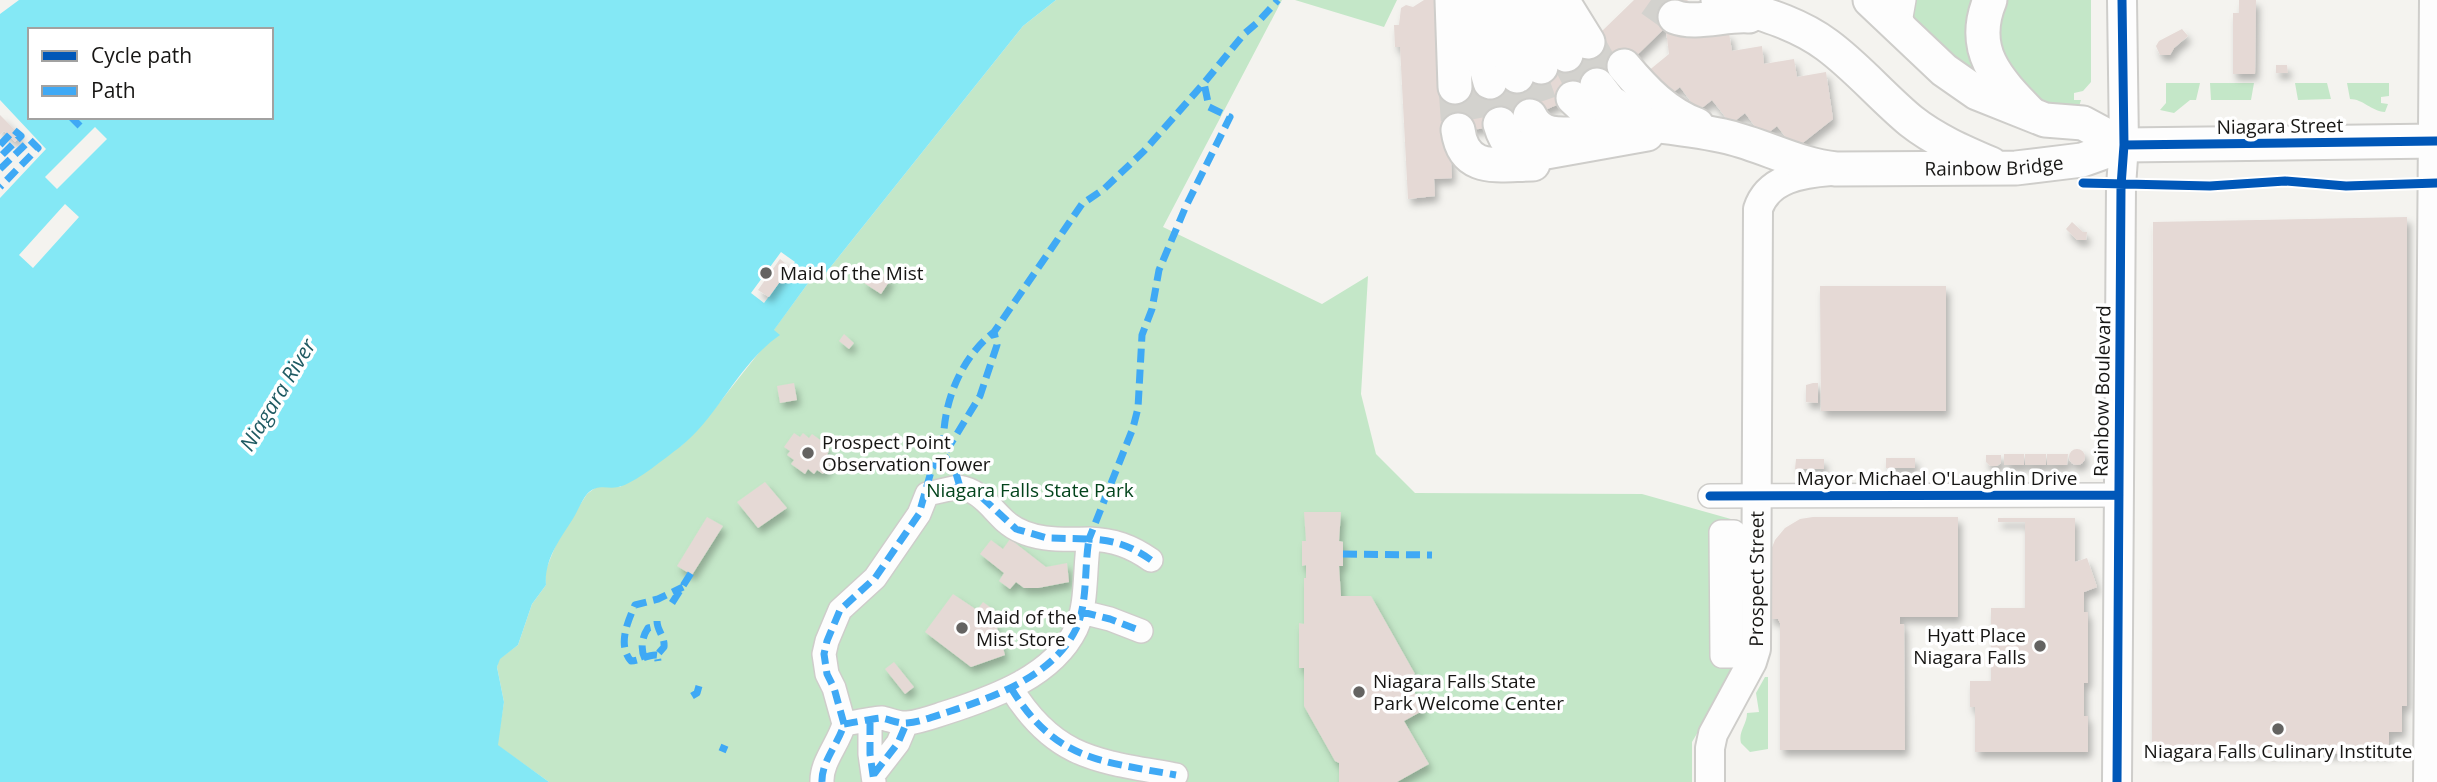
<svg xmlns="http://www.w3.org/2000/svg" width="2437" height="782" font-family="'Open Sans',sans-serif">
<defs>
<filter id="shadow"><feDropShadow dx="3.5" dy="6" stdDeviation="3.5" flood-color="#0004"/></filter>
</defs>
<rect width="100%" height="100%" fill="#f4f3ef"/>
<path fill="#c4e7c8" d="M1056,0h226l-119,227 159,77 46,-28 -7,118 15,60 39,39 227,1 96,27 6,4 -4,136 -48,81v40h-1143l-52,-37 7,-43 -7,-35 2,-8 19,-14 14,-41 14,-19 -1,-13 14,-35 28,-43 12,-9 21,2 62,-42 23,-24 60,-76 14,-10 -6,-4 41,-56 7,4 202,-253z
M1295,0h102l-13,27z
M1915,0h66l-1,61 -4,16 -63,-55 -4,-16z
M2002,0h89v82l-8,9 -9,2v7h7l-3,10 -36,-2 -45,-47z
M2166,83h34l-4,17h-6l-16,13 -14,-3 6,-7z
M2210,83h44l-3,17h-40z
M2295,83h32l4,16 -33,1z
M2347,83h42v13l-8,1v6l7,1 -3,8c-14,-1 -22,-13 -35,-13z
M1765,677h3v72l-18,3 -9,-9c-3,-12 6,-18 6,-30l12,-1 -3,-19z"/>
<path fill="#84e8f5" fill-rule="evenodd" d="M19,0h1037l-33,26 -202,253 -7,-4 -40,55 6,5c-42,29 -61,81 -100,112 -15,11 -41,33 -58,39 -13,5 -23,-4 -35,8 -5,6 -9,16 -13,23 -13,21 -30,42 -28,68l-14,19 -14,41 -18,14 -3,8 7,35 -6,43 51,37h-549v-584l46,-49 -46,-49v-86zM30,30h241v87h-241z"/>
<path fill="#f4f3ef" d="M95,127l12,12 -50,50 -12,-12z
M65,204l14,13 -46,51 -14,-13z
M781,252l14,10 -31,41 -13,-10z"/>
<path fill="#e5d9d5" filter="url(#shadow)" d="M1424,0h17l20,87 16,-2 123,-52 34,-33h54l-18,23 -36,35 -54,37 -42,18 -30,9 -29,7 -30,1 3,48 -18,1 1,17 -27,3 -8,-152h-5l-1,-22h5l2,-17 5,-3 7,2z
M2239,0h17l-1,74h-22v-61h6z
M1697,21l3,17 29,-5 3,18 30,-5 2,18 30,-5 3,18 29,-5 7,47 -38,30 -18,-23 -14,11 -18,-24 -14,11 -19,-24 -14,11 -18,-24 -14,11 -19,-26 22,-18 -3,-24z
M2182,29l6,7 -14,12 -4,7h-10l-4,-9 3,-5z
M2276,65h11l1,8h-12z
M0,115l21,21 -6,6 -11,-11 -4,4z
M2407,217v489h-5v26h-13v21l-237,1 1,-532z
M2072,222l11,10h4l-1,8h-9l-11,-11z
M780,259l10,8 -21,30 -11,-7z
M874,268l17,11 -10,15 -17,-11z
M1820,286h126v125h-125z
M844,334l10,9 -5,6 -10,-8z
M794,383l3,17 -17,3 -3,-17z
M1813,383h5v20l-12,-1v-17z
M794,433l6,4 3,-4 6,5 3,-4 14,10 -3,3 6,4 -2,4 6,5 -10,14 -6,-4 -3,4 -6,-5 -3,5 -14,-10 3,-4 -7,-5 3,-4 -6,-4z
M2069 457a8 8 0 1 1 16 0a8 8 0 1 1-16 0Z
M2004,454h20v11h-20z
M2025,454h21v11h-21z
M2047,454h21l-1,11h-20z
M1986,455h15v8l-4,3h-7l-4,-4z
M1886,458h29v10h-29z
M1796,459h28v10h-29z
M765,482l22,26 -29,20 -21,-26z
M1304,512h37l-2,29 4,1v24h-4l2,30h30l44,78 -8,5 17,31 -20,11 25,43 -32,18h-58v-19l-4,-2 -31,-55v-38h-5v-45l5,1v-46h2v-13l-4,1v-25h4z
M707,517l16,9 -31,49 -15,-9z
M1813,517h145v100h-58v7h4l1,126h-125v-127l-2,-4h-8l1,-69 4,-10 10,-12 15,-9z
M1998,518h77v44l12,-4 10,29 -13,5v20h4v71h-4v33h4v36h-113v-45h-5v-26h21v-73h34v-86h-27z
M1010,539l36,28 21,-4 2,19 -31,6h-14l-8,-6 -6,7 -11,-8 5,-8 -24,-19 11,-14 12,9z
M953,594l24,16 6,-8 11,8 -6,8 8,6 9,31 -34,12 -46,-35z
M894,662l20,25 -9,7 -20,-25z"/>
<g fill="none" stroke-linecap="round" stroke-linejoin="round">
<path stroke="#d3d2ce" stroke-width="33" stroke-dasharray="33 17" stroke-linecap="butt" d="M1651,0l24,17
M1588,42l20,36
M1566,55l19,37
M1529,71l14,40
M1505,79l12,41
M1477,85l8,42
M1455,87l3,43"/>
<defs>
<path id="minor" d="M1904,0l-3,17 5,18
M958,487c22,3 32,20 47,34 22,20 56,19 84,18 -5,29 -1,64 -13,90 -23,47 -82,68 -128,83 -13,4 -28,10 -41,11 -9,1 -18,-4 -26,-5 -5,0 -30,5 -37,6l-10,-36 -7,-14 -3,-20 3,-13 13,-31 35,-32 44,-64 8,-20z
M1710,496l409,-1
M1721,532h13l-2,3 -1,121h-9z
M1089,539c25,1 42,7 62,21
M1082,612l28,7 31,12
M1011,688c44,72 88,73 165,87
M870,721v33l4,28
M874,774l24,-31 8,-19
M822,782c-1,-20 17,-39 22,-58"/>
<g id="major">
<path id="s1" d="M1710,782v-34l3,-14 39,-72 4,-13 2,-440c10,-31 45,-36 73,-38"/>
<path d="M2117,782l4,-596 3,-41 -2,-145"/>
<path d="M2428,782l6,-782"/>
</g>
<g id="highway">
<path d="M1452,0l3,87"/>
<path d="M1473,0l4,35 13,47"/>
<path d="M1488,0l29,76"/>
<path d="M1509,0l32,67"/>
<path d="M1534,0l32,55"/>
<path d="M1562,0l26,42"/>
<path d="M1718,0c37,12 77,21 109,45 30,22 55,52 84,76 24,19 52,31 80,43"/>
<path d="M1870,0l74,70 33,23 68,27 38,3 41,22"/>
<path d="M1990,0c-21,50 7,79 40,113"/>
<path d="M1675,17c20,8 52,-3 74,-1"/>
<path d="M1624,66c21,25 42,47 73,59"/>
<path d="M1597,85l13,17 27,17"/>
<path id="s2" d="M1573,98l15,14 12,5c42,9 86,10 128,20 37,9 70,28 108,32l180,-1 66,-8 42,-15 313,-4"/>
<path d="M1530,116c11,23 34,18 56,17"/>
<path d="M1500,124c6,21 14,28 35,30l112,-20"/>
<path d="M1458,130c6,44 41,34 75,34"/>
</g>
</defs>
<use href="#minor" stroke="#cecdca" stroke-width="26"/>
<use href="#major" stroke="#cecdca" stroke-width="32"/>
<use href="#highway" stroke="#cecdca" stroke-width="37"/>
<use href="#minor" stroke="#fdfdfd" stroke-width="23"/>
<use href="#major" stroke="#fdfdfd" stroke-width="28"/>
<use href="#highway" stroke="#fdfdfd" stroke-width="33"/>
<path stroke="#3fa9f5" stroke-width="7" stroke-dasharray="14 7" stroke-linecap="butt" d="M71,117l9,9
M0,145l14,-15 7,6 -21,21
M0,169l30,-29 8,8 -38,39
M960,487l-5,-17 -11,-15c-4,-45 14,-95 50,-123
M1343,554l89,1
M1151,560c-20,-14 -37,-20 -62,-21l44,-111 5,-20 4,-73 10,-26 7,-39 27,-64 44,-89 -21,-10 -5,-24
M672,603l21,-33
M1082,612l28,7 31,12
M657,621c0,10 8,15 7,26l-7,8 1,6
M657,655c-9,-1 -17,6 -26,6 -14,-16 -3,-40 4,-56l23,-6 25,-12
M645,659c-5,-10 -3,-22 3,-31l9,-2
M1011,688c44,72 88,73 165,87
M692,696l5,-3 2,-7
M870,721v33l4,28
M844,724l-10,-36 -7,-14 -3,-20 3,-13 13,-31 35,-32 44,-64 13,-46 12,-13 36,-59 17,-51 -3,-13 88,-128 22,-15 40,-38 60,-68 40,-49 14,-12 20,-22
M844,724c7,-1 32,-6 37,-6 8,1 17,6 26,5 13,-1 28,-7 41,-11 46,-15 105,-36 128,-83 12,-26 8,-61 13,-90l-42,-1 -31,-9 -41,-38c-17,-7 -31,-1 -48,3
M720,747l7,3
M874,774l24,-31 8,-19
M822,782c-1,-20 17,-39 22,-58"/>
<defs>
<path id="cycleway" d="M2124,145l313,-4
M2083,183l127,3 75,-5 61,5 91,-3
M1710,496l409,-1
M2117,782l4,-596 3,-41 -2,-145"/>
</defs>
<use href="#cycleway" stroke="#fff" stroke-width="13"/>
<use href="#cycleway" stroke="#0057b8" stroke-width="9"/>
</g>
<g fill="#646361" stroke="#fff" stroke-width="2.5">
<circle cx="766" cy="273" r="7"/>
<circle cx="808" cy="453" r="7"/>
<circle cx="962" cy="628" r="7"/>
<circle cx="2040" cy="646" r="7"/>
<circle cx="1359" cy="692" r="7"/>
<circle cx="2278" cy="729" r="7"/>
</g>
<g text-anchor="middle" stroke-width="7" stroke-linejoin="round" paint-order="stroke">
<g font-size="19" fill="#171614" stroke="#fff">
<text transform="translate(2280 126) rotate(-1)" y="7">Niagara Street</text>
<text dy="7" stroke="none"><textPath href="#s2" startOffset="434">Rainbow Bridge</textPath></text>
<text transform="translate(2102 391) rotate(-89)" y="7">Rainbow Boulevard</text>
<text x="1937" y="485">Mayor Michael O'Laughlin Drive</text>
<text dy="7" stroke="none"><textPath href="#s1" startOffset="214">Prospect Street</textPath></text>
</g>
<g font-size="19" fill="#171614" stroke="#fff" text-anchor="start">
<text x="780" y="280">Maid of the Mist</text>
<text x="822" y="449">Prospect Point<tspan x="822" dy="22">Observation Tower</tspan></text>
<text x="976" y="624">Maid of the<tspan x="976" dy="22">Mist Store</tspan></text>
<text x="2026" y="642" text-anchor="end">Hyatt Place<tspan x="2026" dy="22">Niagara Falls</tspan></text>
<text x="1373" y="688">Niagara Falls State<tspan x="1373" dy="22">Park Welcome Center</tspan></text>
<text x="2278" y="758" text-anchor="middle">Niagara Falls Culinary Institute</text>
</g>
<g font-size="19" fill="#03441c" stroke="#fff">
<text x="1030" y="497">Niagara Falls State Park</text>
</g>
<g font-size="21" font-style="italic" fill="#1f5a62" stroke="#fff">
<text transform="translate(278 395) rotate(-59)" y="7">Niagara River</text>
</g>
</g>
<rect x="28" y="28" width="245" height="91" fill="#ffffff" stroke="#a2a2a1" stroke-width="2"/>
<rect x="42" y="51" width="35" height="10" fill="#0057b8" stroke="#a2a2a1" stroke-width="2"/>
<text x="91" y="63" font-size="21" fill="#171614">Cycle path</text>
<rect x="42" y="86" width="35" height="10" fill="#3fa9f5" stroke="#a2a2a1" stroke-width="2"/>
<text x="91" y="98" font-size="21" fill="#171614">Path</text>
</svg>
